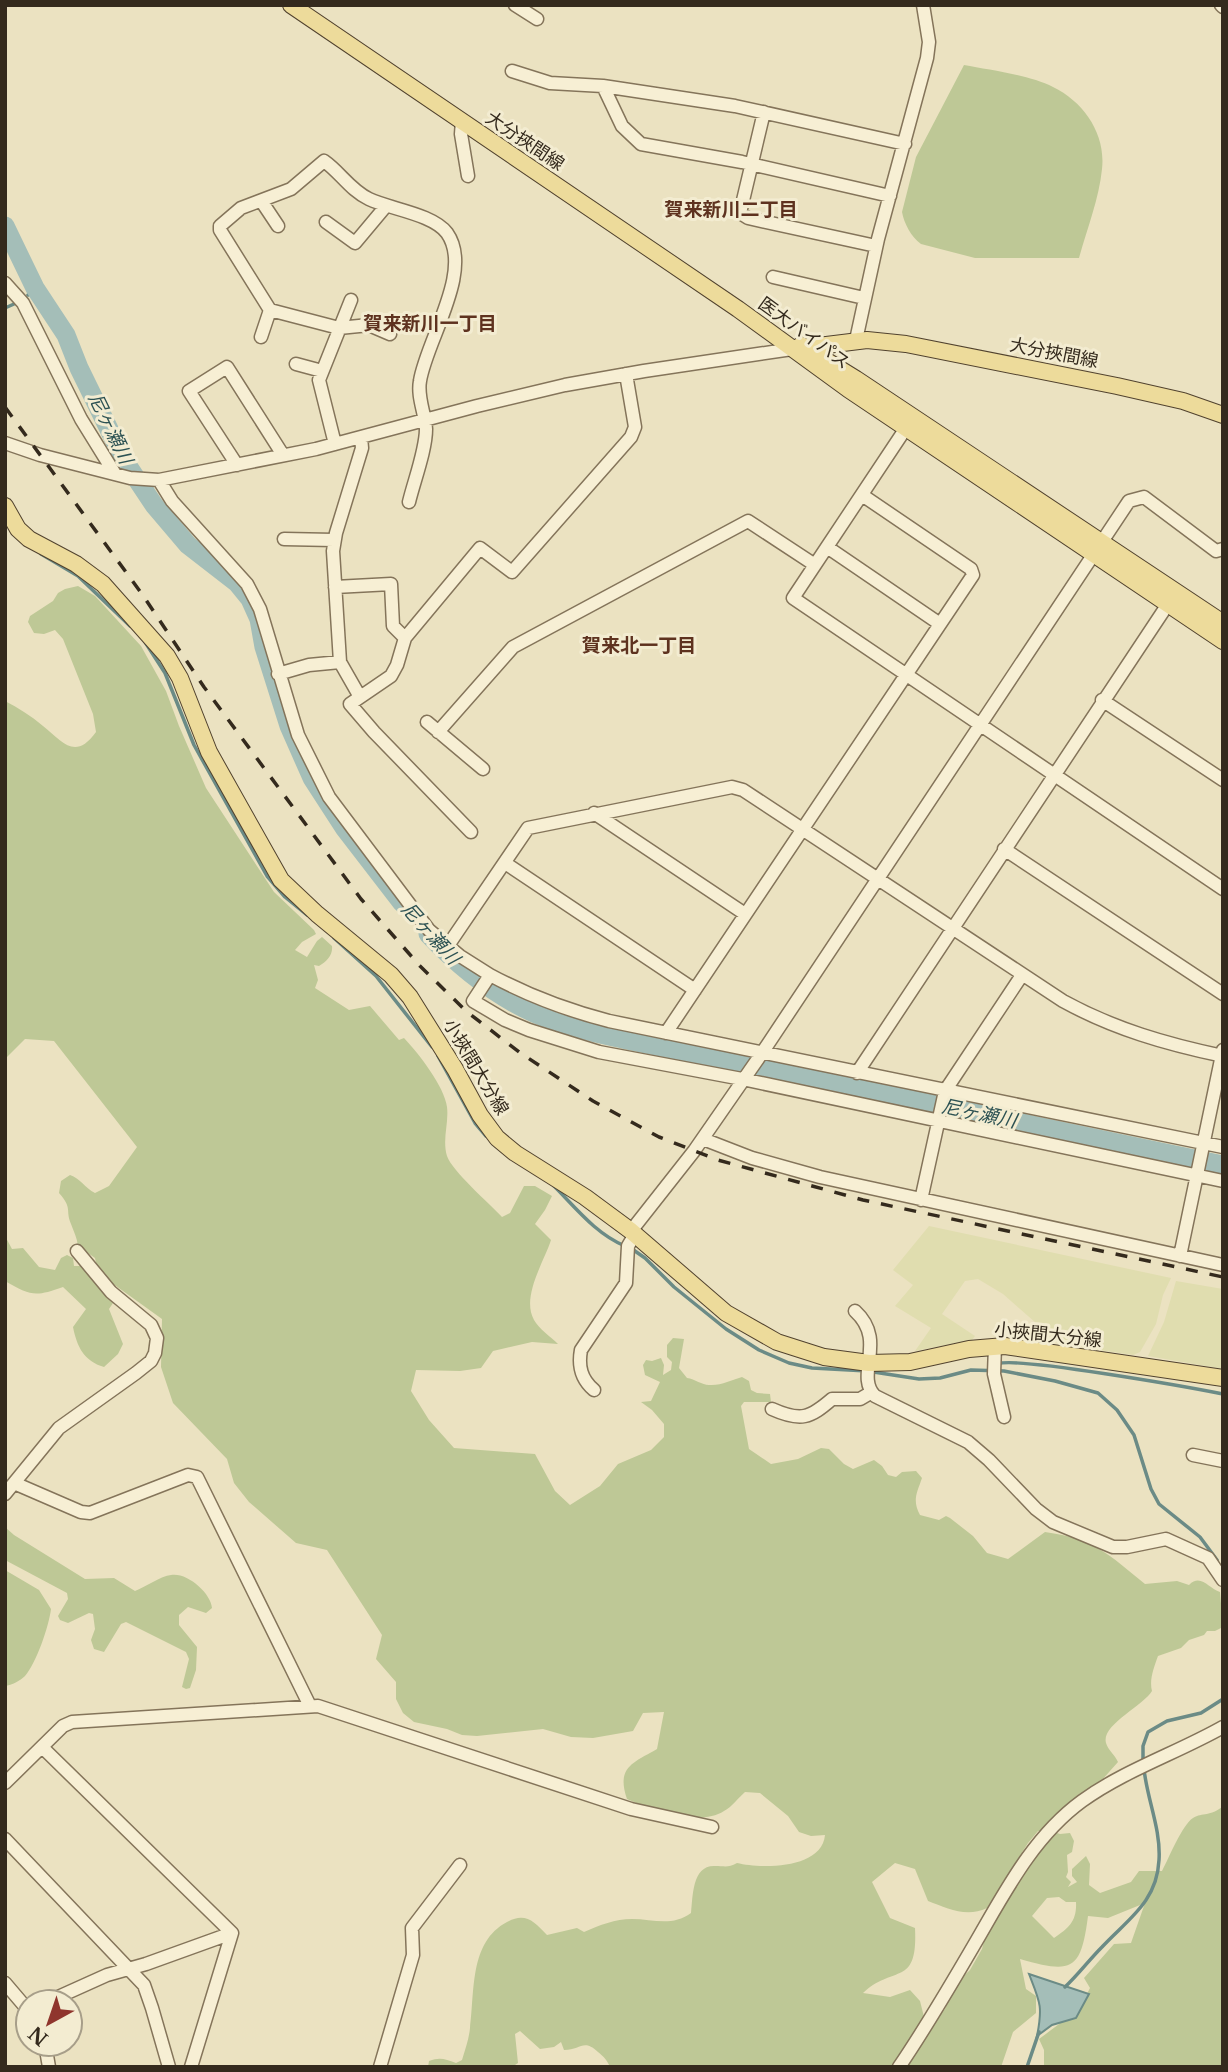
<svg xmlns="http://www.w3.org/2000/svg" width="1228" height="2072" font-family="'Libre Baskerville','Noto Sans JP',serif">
<rect width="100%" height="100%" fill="#ebe2c1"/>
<path fill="#e0ddaf" d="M929,1226l242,52 -8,17 -7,29 -16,28 -7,3 -73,-11 -57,-50 -25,-15 -13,2 -23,33 33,22 -3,4 -57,11 16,-23 -36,-22 18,-21 -20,-15z
M1176,1281l47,8v80l-75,-13 16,-34z"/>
<path fill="#bec896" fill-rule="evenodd" d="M964,65c26,5 66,10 89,22 31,15 53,47 49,82 -3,30 -15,60 -23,89h-104l-54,-14c-10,-7 -17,-21 -19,-32l14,-55z
M78,586l17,10 46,50 25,45 13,35 27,62 68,104 40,38 2,4 -14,8 -7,8 12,7 10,-16 5,-4 10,9c1,9 -5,15 -13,20l-5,-1 4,15 -3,8 34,22 21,-4 29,34 5,-2c15,16 40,48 43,69 2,17 -5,32 0,49 5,15 43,48 55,61l8,-4 14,-27h11l17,10 -7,14 -10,14 16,16c-7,22 -30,57 -17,80 5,9 17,17 24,24l-26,-2 -39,9 -12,17 -21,3 -44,-1 -5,21 18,29 25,28 81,6 20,37 15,14 30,-19 18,-22 33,-14 13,-13v-13l-12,-14 -11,-8 10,-1 9,-19 -15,-7 -2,-10 3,-5 6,1 9,-3 3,7 -1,10 8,-5 1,-8 -5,-5v-12l6,-7 11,1 -5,29 8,10c8,1 15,7 22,7 12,1 22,-5 33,-8l7,4 2,9 6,3 13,1 1,8h-27l-3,4 8,43 22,15 27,-5 23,-11 8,1 15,15 9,5 21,-9 8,6 6,9 8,2 6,-5 14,-1 6,7c-5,15 -10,22 -2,37l19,5 7,-4 4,2 23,18 14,17 21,6 37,-27c50,7 63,22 100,52l32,-3 12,4c12,-12 20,4 31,7l3,35 -8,4h-8l-3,4 -15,5 -8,8 -23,8c-4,11 -9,24 -6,35 -9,15 -51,34 -46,52 2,7 9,12 12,19l-25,28 -49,41h-6l-10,12 -41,65c-21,10 -40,0 -59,-7l-13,-32 -20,-6 -23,19 18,36 25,10c3,60 -22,36 -52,65l27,4 20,-7 10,11 4,16 -28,50h-286c-3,-7 -6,-10 -12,-15 -15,-14 -17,-2 -34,-2l-3,-8 -7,5 -14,2 -20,-18 -5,3 3,29 -6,4h-84l1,-6c11,-4 16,-2 27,2l6,-3c3,-10 7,-21 8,-32 5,-36 -1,-86 37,-106 18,-10 27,-1 40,13l30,-7 7,4c16,-7 31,-13 48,-13 21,0 40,8 59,-6 2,-17 1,-48 24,-47 10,0 13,2 22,-3 25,6 85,6 88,-28l-14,1 -12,-4 -11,-16 -28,-23 -15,-1c-7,6 -13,15 -21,19 -25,16 -72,-1 -97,-12 -11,-32 6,-36 30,-50l7,-37 -21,1 -10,18 -40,7 -22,-1 -28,-8 -66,7 -15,-1 -15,-6 -33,-7 -11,-9 -7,-14v-17l-20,-23 6,-24 -55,-85 -31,-7 -47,-41 -15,-19 -7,-24 -54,-56 -12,-36 1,-48 -64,-46 -3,-15 -17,-12c-1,-8 -4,-14 -7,-22 -6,-15 2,-15 -12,-31l2,-12 9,-6c10,3 15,13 25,18l14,-7 28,-39 -83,-106 -29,-2 -20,20v-358c14,7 26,15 38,25 20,16 32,35 53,6l-3,-18 -30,-75 -8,-9 -11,4 -10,-1 -6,-11 2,-6 23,-15 5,-8 7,-4z
M5,1236l7,13 11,-1 16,19 16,3 6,-12 6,-3 6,3 1,8h10l6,5 2,8 21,24 -4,6 14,35 -5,10 -14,13c-20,-6 -27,-20 -31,-40l13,-18 -23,-22c-28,10 -32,9 -58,-6z
M5,1527l9,8 71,44 29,-1 21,13c10,-4 26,-15 36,-16 16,-3 40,18 41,33l-6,5 -18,-6 -9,8v10l18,22 -1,23 -6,18 -4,1 -4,-2 7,-28 -3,-7 -60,-30 -5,2 -17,28 -10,-3 -3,-9 4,-11 -2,-15 -4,-1 -21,10 -8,-3 -2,-4 10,-17 -1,-6 -62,-33z
M5,1570l34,20 12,19c-2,17 -15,55 -26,67 -5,5 -13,9 -20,10z
M1223,1806v261h-179v-17l-5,-11c20,-15 41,-28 51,-51l-6,-10 30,-34 17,-1 14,-40 -37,15 -20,-2c-7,55 -16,58 -68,43l6,30 10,7v17l-23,19 -12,35h-94l23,-41 15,-17 10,-25 15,-14 12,-21 8,-32 64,-85 6,2 10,-1 4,8 -2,11 -5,3 1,17 -2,5 5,5 -3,5 9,-5 -5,-6v-7l14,-13 4,8 -1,21 11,8 31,-11 8,-11h23c7,-13 20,-46 31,-53 10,-6 17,-1 30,-12zM1059,1897l7,5h10c1,19 -7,26 -22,36l-22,-22 15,-18z"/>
<path fill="#a4beb8" stroke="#6b8b86" stroke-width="2" d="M1029,1974l60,20 -13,24 -24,7 -15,11c6,-30 3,-34 -8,-62z"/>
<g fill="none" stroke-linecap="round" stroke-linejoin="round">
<path stroke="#6b8b86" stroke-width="3.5" d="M28,295l7,-7
M5,308l9,-4
M41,554l37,22 52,50
M145,642l20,31 29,72 73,131 18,21 22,18
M334,938l42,38 56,71
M438,1056l37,67 11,13
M554,1186c22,22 42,48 71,60
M632,1249l13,9 29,29 52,42 33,21 30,13 23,5 55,3 52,8 21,-1 31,-8 33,1 51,10 43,12 19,17 17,25 17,54 8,15 41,33 17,23
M998,1364c16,-8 195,24 225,30
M1143,1761v-15l5,-14 19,-11 34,-8 22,-14
M1065,1987c13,-12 24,-27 37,-40 26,-28 55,-45 57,-87 2,-31 -12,-61 -15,-91
M1027,2067l12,-35"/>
<path stroke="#a4beb8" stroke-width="19" d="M5,226l30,62 31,47 13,33 45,92 30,45 34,40 49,38 13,16 9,20 5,28 25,79 23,52 33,51 57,74
M428,934c34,36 73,67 120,85 25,10 52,15 79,21l596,125"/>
<defs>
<path id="minor" d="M515,5l22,14
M1221,5l2,2
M512,71l38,12 53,3 132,20 170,38
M603,86l19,40 19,18 101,18 148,34
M764,112l-24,101 8,5 128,28
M462,121l-1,13 7,42
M262,202l16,24
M326,222l29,21 31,-37
M773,277l91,21
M5,283l18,20 58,116 34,55
M390,334l-21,-9 -30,3 -69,-18 -50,-80v-4l21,-18 50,-19 33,-28c16,11 26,29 45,38 21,10 64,15 78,34 27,38 -21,108 -27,148 -3,16 5,32 6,48 0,21 -12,52 -17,73
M261,337l9,-27
M856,340l22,-101 49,-181 2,-16 -6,-37
M296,364l26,7
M910,422l-117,176 430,291
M5,443l35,12 90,23 29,2 157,-31 161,-43 88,-21 79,-14 148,-22
M335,444l-16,-64 32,-80
M237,465l-48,-74 38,-24 56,88
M159,480l13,21 75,83 13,25 38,126 31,62 100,133 31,26 30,19
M284,539l50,1
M827,547l113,77
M335,587l56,-3 2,42 12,12
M278,674l31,-9 31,-3
M360,697l-20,-35 -7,-111 3,-18 26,-85 -1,-11
M1102,700l121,80
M427,722l56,47
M438,732l75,-85 235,-126 67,44
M594,813l151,101
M471,832l-97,-100 -24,-28 41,-28 6,-11 8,-27 75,-90 32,24 119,-135 4,-10 -9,-53
M1004,849l219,145
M505,863l190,127
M447,947l81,-119 204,-41 11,3 320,211c51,28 103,43 160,55
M666,1033l307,-458 -2,-6 -109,-74
M857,1073l311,-469
M703,1139l49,19 68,19 403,88
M1223,1147l-614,-126c-43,-11 -80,-25 -119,-46l-17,26 32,19 24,10 70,22 143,27 481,102
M921,1200l24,-109 77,-116
M631,1231l63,-80 68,-98 367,-552 15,-4 72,54 7,-2
M1180,1256l43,-206
M855,1311c33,30 -1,64 20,85l93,46 21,18 47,49 17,13 60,25h14l39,-8 42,19 15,22
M995,1346l-1,28 10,43
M594,1390c-13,-11 -16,-24 -13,-40l45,-67 2,-37 7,-12
M772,1409c29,13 38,9 60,-10h28l12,-7
M1193,1455l30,6
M14,1483l67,29 9,1 98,-38 9,2 113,229
M5,1494l54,-66 77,-55 15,-12 4,-8 2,-15 -6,-13 -40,-33 -34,-41
M42,1747l190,186 -41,134
M5,1783l58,-57 9,-4 246,-16 313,103 81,18
M5,1839l139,146 8,23 17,59
M5,1983l23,27
M47,2002l60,-27 39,-11 86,-31
M45,2044l4,23
M380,2067l33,-112 -1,-27 48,-63
M899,2067c28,-41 53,-84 78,-127 29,-50 57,-104 105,-139 43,-31 95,-48 141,-74"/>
<path id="major" d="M291,5l447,304 110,80 375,252
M801,345l55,34 367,244
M802,348l65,-8 39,4 211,42 66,15 40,14
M5,506l13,23 11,10 47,25 27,20 64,72 13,22 29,74 72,128 36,34 74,61 19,22 45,72 25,46 17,23 18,15 70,44 46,34 95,82 51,29 47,15 45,6 41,-1 59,-13 36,-3 218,32"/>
</defs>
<use href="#minor" stroke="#84745a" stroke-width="15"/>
<use href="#major" stroke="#51422e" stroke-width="18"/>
<use href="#minor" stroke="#f7efd4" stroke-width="12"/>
<use href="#major" stroke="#eddb9b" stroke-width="16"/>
<path stroke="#342a1d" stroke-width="3.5" stroke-dasharray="12 12" stroke-linecap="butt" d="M5,407l137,187 62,93 157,212 59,67 46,45 53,41 74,49 66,36 59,23 145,40 360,77"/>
</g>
<g text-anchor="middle" stroke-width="6" stroke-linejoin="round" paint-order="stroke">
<g font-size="18" fill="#342a1d" stroke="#f3ecd1">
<text transform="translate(525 141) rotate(34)" y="6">大分挾間線</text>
<text transform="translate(804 333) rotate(36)" y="6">医大バイパス</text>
<text transform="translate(1054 353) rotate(11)" y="6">大分挾間線</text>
<text transform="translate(476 1067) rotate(59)" y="6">小挾間大分線</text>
<text transform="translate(1048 1335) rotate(6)" y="6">小挾間大分線</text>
</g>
<g font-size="19" font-weight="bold" fill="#5e321f" stroke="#f3ecd1">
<text x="731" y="216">賀来新川二丁目</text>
<text x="430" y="330">賀来新川一丁目</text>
<text x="639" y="652">賀来北一丁目</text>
</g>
<g font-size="19" font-style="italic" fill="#2d5253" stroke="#f3ecd1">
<text transform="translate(111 428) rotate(64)" y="7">尼ヶ瀬川</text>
<text transform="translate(431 933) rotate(48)" y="7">尼ヶ瀬川</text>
<text transform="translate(979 1113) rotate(12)" y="7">尼ヶ瀬川</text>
</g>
</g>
<rect width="1228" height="2072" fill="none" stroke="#342a1d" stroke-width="14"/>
<g transform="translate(49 2023) rotate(220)"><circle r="33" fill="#f3ecd1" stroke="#a79e89" stroke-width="2"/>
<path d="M0-5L12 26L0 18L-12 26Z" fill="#8f352d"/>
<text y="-10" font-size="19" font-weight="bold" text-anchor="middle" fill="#342a1d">N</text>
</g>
</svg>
